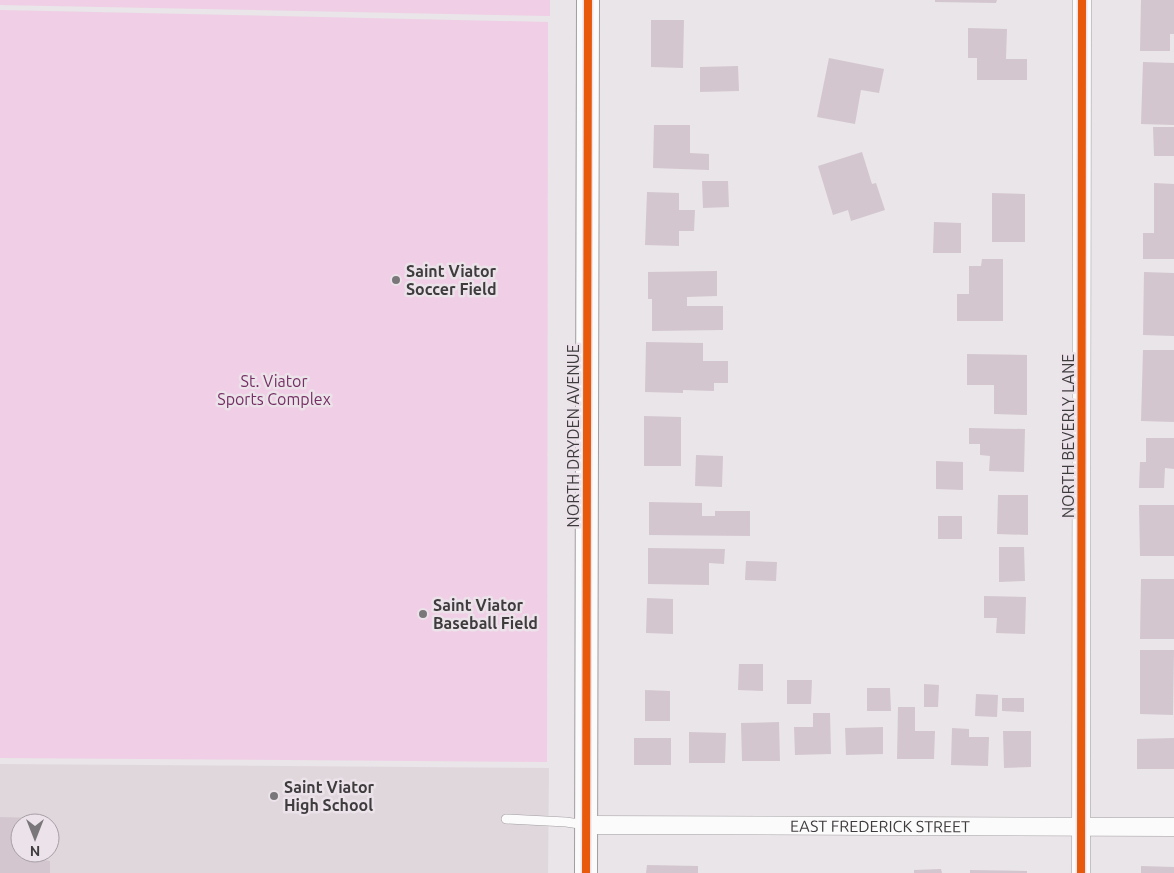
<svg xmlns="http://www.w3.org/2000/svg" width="1174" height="873" font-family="Ubuntu,sans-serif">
<rect width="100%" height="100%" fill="#e9e5e8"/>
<path fill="#e0d7dd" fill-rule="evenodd" d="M0,764l549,4 -1,105h-548zM20,823h30v30h-30z"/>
<path fill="#f0cee5" d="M0,0h550v16l-550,-11z
M0,10l548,12 -1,740 -547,-4z"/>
<path fill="#d4c6cf" d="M935,0h62l-1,3 -61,-1z
M1141,0h33v34h-4v17h-30z
M651,20h33l-1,48 -32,-1z
M968,28l39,1 -1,30h21v21h-50v-22h-9z
M829,58l55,11 -5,24 -18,-3 -6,34 -38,-7z
M1143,62l31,1v62l-33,-1z
M738,66l1,25 -39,1v-25z
M654,125h36v28l19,1v16l-56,-2z
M1153,127h21v29h-20z
M862,152l10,32 4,-1 9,27 -34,11 -3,-11 -15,5 -15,-49z
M702,181h26l1,26 -26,1z
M1154,183l20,1v75h-31v-26h11z
M647,192l32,1v17h16l-1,21h-15v15l-34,-1z
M992,193l33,1v48h-33z
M934,222l27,1v30h-28z
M982,259h21v62h-46v-27h12v-28h12z
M717,271v25l-30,1v9h36v24l-71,1v-32h-4v-27z
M1144,272l30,1v63l-31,-1z
M646,342l57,1v18h25v22h-14v8l-31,-1v3l-38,-1z
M1143,350h31v72l-33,-1z
M967,354l60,1v60l-33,-1v-29h-27z
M644,416l37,1v49h-37z
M969,428l56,1 -1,43 -35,-1 1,-15 -10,-1v-11h-11z
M1146,438h28v31l-9,-1 -1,20h-25l1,-26h6z
M696,455l27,1 -1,31 -27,-1z
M936,461l27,1v28l-27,-1z
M998,495h30v40l-31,-1z
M649,502l53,1v13h13v-5h35v25l-101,-1z
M1139,505h35v51h-34z
M938,516h24v23h-24z
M999,547h25l1,34 -26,1z
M648,548l77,1 -1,15 -15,-1v22l-61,-1z
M746,561l31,1 -1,19 -31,-1z
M1141,579h33v60h-34z
M984,596l42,1 -1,37 -29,-1 1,-15h-13z
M647,598l26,1v35l-27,-1z
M1140,650h34l-1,65 -33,-1z
M739,664h24v27l-25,-1z
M787,680h25l-1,24h-24z
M924,684l15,1 -1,22h-14z
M867,688h23l1,23h-24z
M645,690l25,1v30h-25z
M976,694l22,1 -1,22 -22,-1z
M1002,698h22v14l-22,-1z
M898,707h17v24h20l-1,28h-37z
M813,713h17l1,41 -36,1 -1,-28h19z
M779,722l1,39h-38l-1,-38z
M883,727v27l-37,1 -1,-27z
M952,728l17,1v8h20l-1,29 -37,-1z
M1003,731h28v36l-27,1z
M689,732l37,1 -1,30h-36z
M634,738h37v27h-37z
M1174,738v31h-37v-30z
M0,817l36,1v5h-16v30h24v7l6,1v12h-50z
M647,865l51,1v7h-52z
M1141,866l33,1v6h-33z
M941,869l1,4h-28v-3z
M970,870l57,1v2h-57z"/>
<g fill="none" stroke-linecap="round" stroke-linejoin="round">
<defs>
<path id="service" d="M506,819l60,3 20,3"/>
<g id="minor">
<path id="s1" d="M586,825l588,2"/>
<path d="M1081,873l1,-873"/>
</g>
<path id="tertiary" d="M586,873l2,-873"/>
</defs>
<use href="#service" stroke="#a19ea0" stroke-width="10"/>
<use href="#minor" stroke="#a19ea0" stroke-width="19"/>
<use href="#tertiary" stroke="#a19ea0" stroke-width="24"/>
<use href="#service" stroke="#fcfbfc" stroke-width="9"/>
<use href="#minor" stroke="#fcfbfc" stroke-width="18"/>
<use href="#tertiary" stroke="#fcfbfc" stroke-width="22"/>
<defs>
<path id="cycleway" d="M586,873l2,-873
M1081,873l1,-873"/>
</defs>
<use href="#cycleway" stroke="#ebe3e9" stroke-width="11"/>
<use href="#cycleway" stroke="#e8590c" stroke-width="8"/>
</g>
<g fill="#7a777a" stroke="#ebe3e9" stroke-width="2">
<circle cx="396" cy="280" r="5"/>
<circle cx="423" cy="614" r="5"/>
<circle cx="274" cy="796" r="5"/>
</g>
<g text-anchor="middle" stroke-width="5" stroke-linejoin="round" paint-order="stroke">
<g font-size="16" font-weight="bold" fill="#3f3c3e" stroke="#ebe3e9" text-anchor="start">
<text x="406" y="277">Saint Viator<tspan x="406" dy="18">Soccer Field</tspan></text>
<text x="433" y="611">Saint Viator<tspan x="433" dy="18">Baseball Field</tspan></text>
<text x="284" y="793">Saint Viator<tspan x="284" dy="18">High School</tspan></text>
</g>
<g font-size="16" fill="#762f64" stroke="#ebe3e9">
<text x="274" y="387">St. Viator<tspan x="274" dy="18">Sports Complex</tspan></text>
</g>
<g font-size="16" fill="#3f3c3e" stroke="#ebe3e9">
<text transform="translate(573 436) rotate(-90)" y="6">NORTH DRYDEN AVENUE</text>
<text transform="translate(1068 436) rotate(-90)" y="6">NORTH BEVERLY LANE</text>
<text dy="6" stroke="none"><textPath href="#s1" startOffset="294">EAST FREDERICK STREET</textPath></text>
</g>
</g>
<g transform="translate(35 838) rotate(180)"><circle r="24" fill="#ebe3e9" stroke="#a6a0a5"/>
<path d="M0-4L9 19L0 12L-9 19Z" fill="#7a777a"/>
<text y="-8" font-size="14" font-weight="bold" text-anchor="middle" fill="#3f3c3e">N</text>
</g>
</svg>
